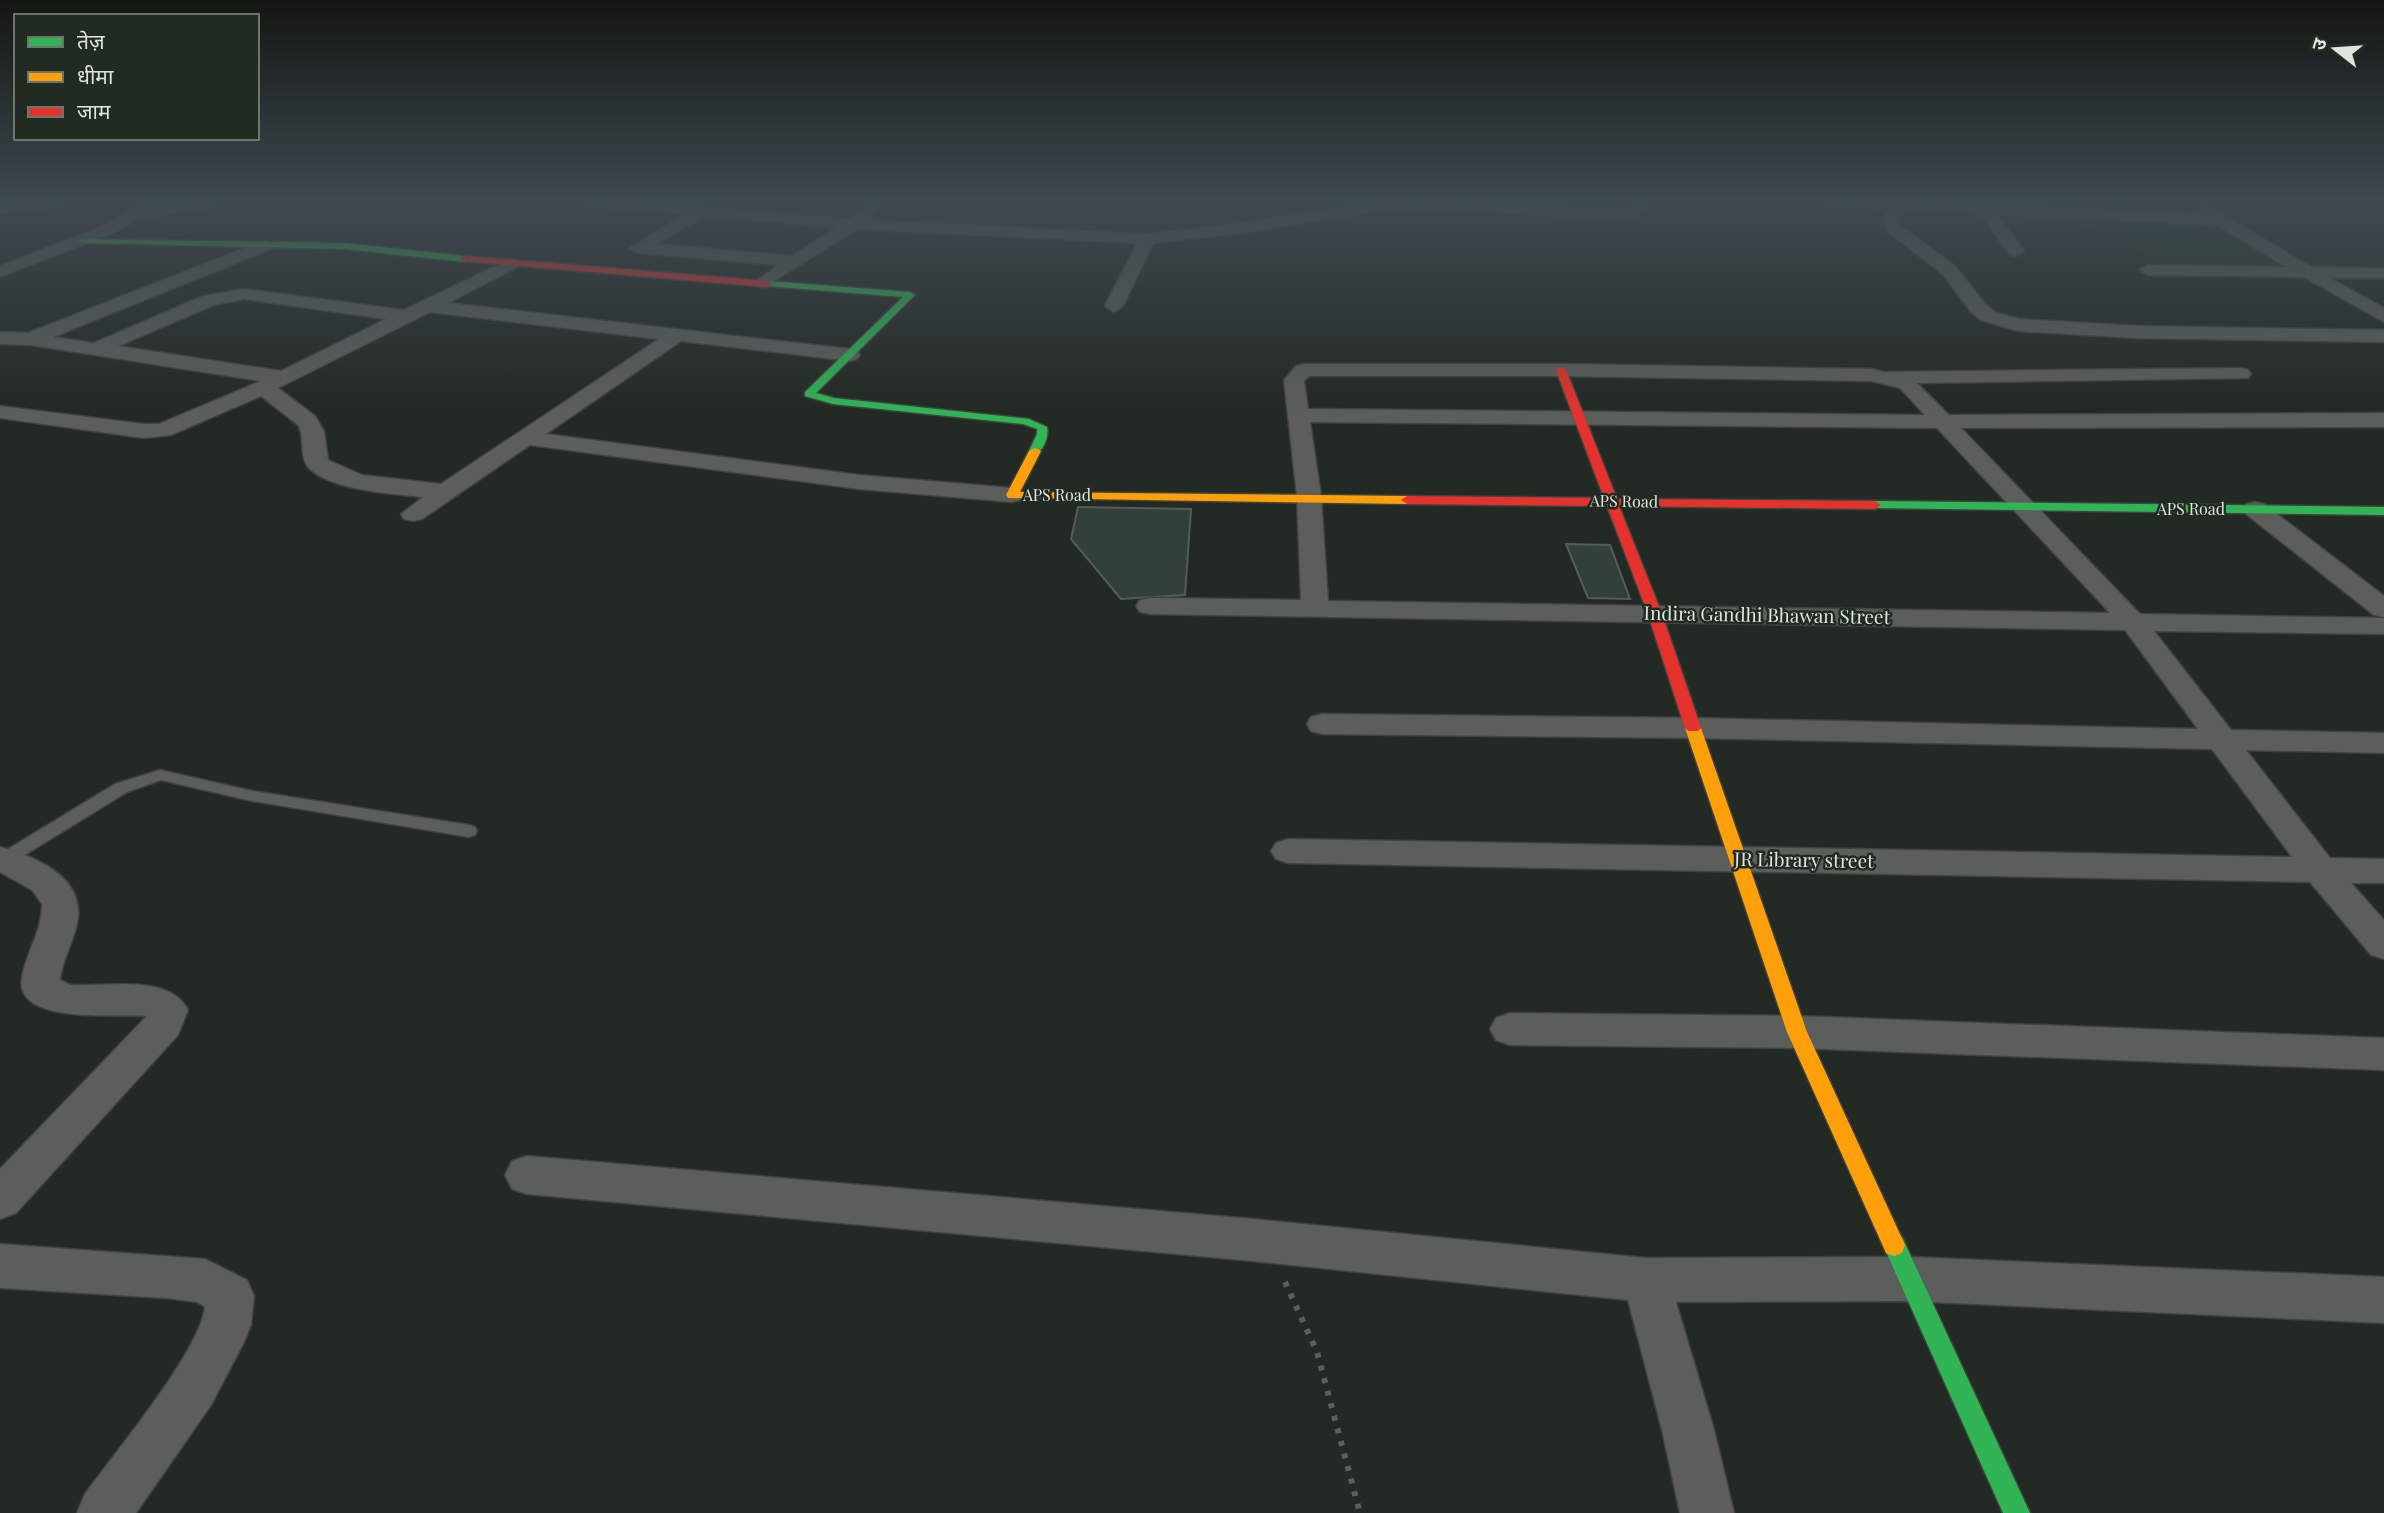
<svg xmlns="http://www.w3.org/2000/svg" width="2384" height="1513" font-family="'Playfair Display','Noto Sans Devanagari',serif">
<rect width="100%" height="100%" fill="#232923"/>
<path fill="#233123" d="M2060,200h124l52,37 48,30 -113,-1 -100,-45 -2,-15z"/>
<path fill="#324039" stroke="#565c58" stroke-width="2" d="M1078,507l113,2 -6,86 -64,4 -50,-60z
M1566,544l44,1 20,54 -42,-1z"/>
<g fill="none" stroke-linecap="round" stroke-linejoin="round">
<defs>
<path id="lane" d="M160,770l92,21 217,34 6,2 2,4 -2,4 -6,2 -217,-36 -91,-21 -34,12 -117,72 -10,1v-11l115,-70z"/>
<path id="street" d="M36,200h42l-8,5 -70,9v-10z
M147,200h18l-6,6 38,-6h34l-8,5 -85,14 -23,13 -115,45v-11l103,-40z
M564,200h59l227,19 21,-19h16l-19,20 279,14 87,-10 150,-24 242,9 8,-4 -2,-5h14l4,7 -21,12 -231,-11 -164,26 -81,9 -30,63 -9,6 -9,-6 32,-63 -280,-14 -94,59 -9,-5 24,-18 -140,-12 -8,-5 55,-34 -113,-9zM705,216l132,11 -45,29 -136,-12z
M1796,200h108l298,14 -5,-5 8,-5 106,63 73,1v10h-54l54,30v14l-80,-45 -156,-2 -9,-5 9,-5 138,2 -69,-42 -220,-11 27,37 -8,5 -6,-1 -30,-42 -74,-3 -8,10 3,6 54,40 30,38 10,8 24,7 118,7 247,4v12l-247,-4 -119,-7 -37,-11 -10,-8 -28,-38 -55,-42 -6,-12 8,-11 -86,-4z
M265,240l8,5 -2,4 -218,88 41,6 109,-47 41,-7 160,21 106,-51 6,1 3,4 -3,4 -68,35 402,46 7,2 3,4 -3,4 -7,2 -169,-20 -135,93 313,41 153,13 8,2 4,5 -4,5 -8,2 -153,-13 -329,-44 -108,74 -9,2 -9,-2 -3,-5 22,-17c-30,-3 -95,-7 -115,-30 -9,-11 -3,-30 -10,-42l-37,-29 -90,39 -27,3 -144,-20v-12l144,18h15l102,-43 -230,-36 -31,-1v-12l28,1zM244,299l142,20 -105,52 -163,-25 96,-41zM430,312l229,27 -218,145 -79,-9 -34,-15 -4,-29 -9,-15 -37,-28z
M1303,364h258l311,5 11,3 358,-4 7,2 3,4 -3,4 -331,5 32,32 435,-2v14l-423,1 179,186 244,4v16l-230,-3 77,99 153,3v20l-138,-3 84,108 54,1v24h-33l33,37v39l-13,-4 -61,-73 -1022,-19 -12,-4 -5,-8 5,-8 12,-4 1004,18 -80,-108 -518,-11 -372,-4 -11,-3 -4,-7 4,-7 11,-3 372,4 504,11 -73,-99 -975,-16 -10,-2 -4,-6 4,-6 10,-2 151,2 -4,-104 -13,-116 12,-14zM1309,376h252l311,5 28,7 25,27 -617,-6 -4,-28zM1310,422l627,6 173,185 -782,-12 -7,-105z
M2255,502l9,2 120,92v21l-10,-2 -128,-101 -3,-5 3,-5z
M0,847c33,9 82,28 78,70 -2,22 -16,41 -18,63l11,5c35,2 98,-12 117,25l-10,25 -162,178 -16,6v-50l147,-153c-28,-3 -134,10 -125,-39 5,-26 20,-46 20,-73l-10,-14 -32,-18z
M1510,1013l287,3 587,22v32l-587,-22 -287,-3 -14,-5 -6,-11 6,-11z
M527,1156l726,63 393,39 263,-1 475,20v46l-475,-22 -233,1 38,128 20,83h-54l-18,-83 -34,-130 -375,-39 -726,-67 -15,-5 -7,-14 7,-14z
M0,1244l205,15 42,21 7,16 -3,29 -7,17 -33,63 -75,108h-59l8,-19c29,-40 115,-143 120,-187l-8,-5 -31,-4 -166,-10z"/>
<path id="fast" d="M80,239l264,4 121,13 4,3 -4,3 -121,-13 -261,-6 -4,-2z
M768,281l142,11 5,3 -99,98 18,5 195,21 18,8c2,9 -3,24 -12,27l-6,-3 8,-17v-5l-14,-5 -190,-20 -28,-8v-4l98,-95 -138,-11v-4z
M1875,501l509,6v8l-513,-7 -2,-3z
M1894,1234l8,3 128,276h-27l-120,-268 3,-8z"/>
<path id="slow" d="M1035,448l6,3 -21,41 387,4 6,4 -6,4 -399,-6 -2,-3 23,-44z
M1693,723l8,5 106,304 98,213 -3,8 -8,3 -8,-3 -99,-221 -102,-304z"/>
<path id="jam" d="M465,256l303,25 4,3 -4,3 -306,-26v-4z
M1561,367l5,3 51,129 258,2 6,4 -6,4 -256,-3 43,108 39,114 -3,3h-10l-3,-3 -37,-114 -41,-108 -200,-2 -6,-4 6,-4 197,2 -48,-128z"/>
</defs>
<use href="#lane" stroke="#3f433f" stroke-width="3"/>
<use href="#street" stroke="#3f433f" stroke-width="3"/>
<use href="#fast" stroke="#3f433f" stroke-width="3"/>
<use href="#slow" stroke="#3f433f" stroke-width="3"/>
<use href="#jam" stroke="#3f433f" stroke-width="3"/>
<path stroke="#5c605c" stroke-width="6" stroke-dasharray="5 8" stroke-linecap="butt" d="M1285,1282l32,70 43,161"/>
<use href="#lane" fill="#5b5e5b" fill-rule="evenodd"/>
<use href="#street" fill="#5b5e5b" fill-rule="evenodd"/>
<use href="#fast" fill="#30b455" fill-rule="evenodd"/>
<use href="#slow" fill="#ff9f0a" fill-rule="evenodd"/>
<use href="#jam" fill="#e5322d" fill-rule="evenodd"/>
</g>
<linearGradient id="sky" x2="0" y2="1"><stop stop-color="#131713"/><stop offset="0.49" stop-color="#3f4950"/><stop offset="1" stop-color="#3f4950" stop-opacity="0"/></linearGradient>
<rect width="2384" height="412" fill="url(#sky)"/>
<g text-anchor="middle" stroke-width="5" stroke-linejoin="round" paint-order="stroke">
<g font-size="16" fill="#dee4de" stroke="#212b21">
<text x="1057" y="501">APS Road</text>
<text transform="translate(1624 501) rotate(1)" y="6">APS Road</text>
<text x="2191" y="515">APS Road</text>
</g>
<g font-size="19" fill="#dee4de" stroke="#212b21">
<text transform="translate(1767 615) rotate(1)" y="7">Indira Gandhi Bhawan Street</text>
<text transform="translate(1804 860) rotate(1)" y="7">JR Library street</text>
</g>
</g>
<rect x="14" y="14" width="245" height="126" fill="#212b21" stroke="#6d756d" stroke-width="2"/>
<rect x="28" y="37" width="35" height="10" fill="#30b455" stroke="#6d756d" stroke-width="2"/>
<text x="77" y="49" font-size="21" fill="#dee4de">तेज़</text>
<rect x="28" y="72" width="35" height="10" fill="#ff9f0a" stroke="#6d756d" stroke-width="2"/>
<text x="77" y="84" font-size="21" fill="#dee4de">धीमा</text>
<rect x="28" y="107" width="35" height="10" fill="#e5322d" stroke="#6d756d" stroke-width="2"/>
<text x="77" y="119" font-size="21" fill="#dee4de">जाम</text>
<g transform="translate(2335 49) rotate(287)" stroke="#212b21" stroke-width="5" paint-order="stroke">
<path d="M0-5L12 26L0 18L-12 26Z" fill="#dee4de"/>
<text y="-10" font-size="19" font-weight="bold" text-anchor="middle" fill="#dee4de">उ</text>
</g>
</svg>
